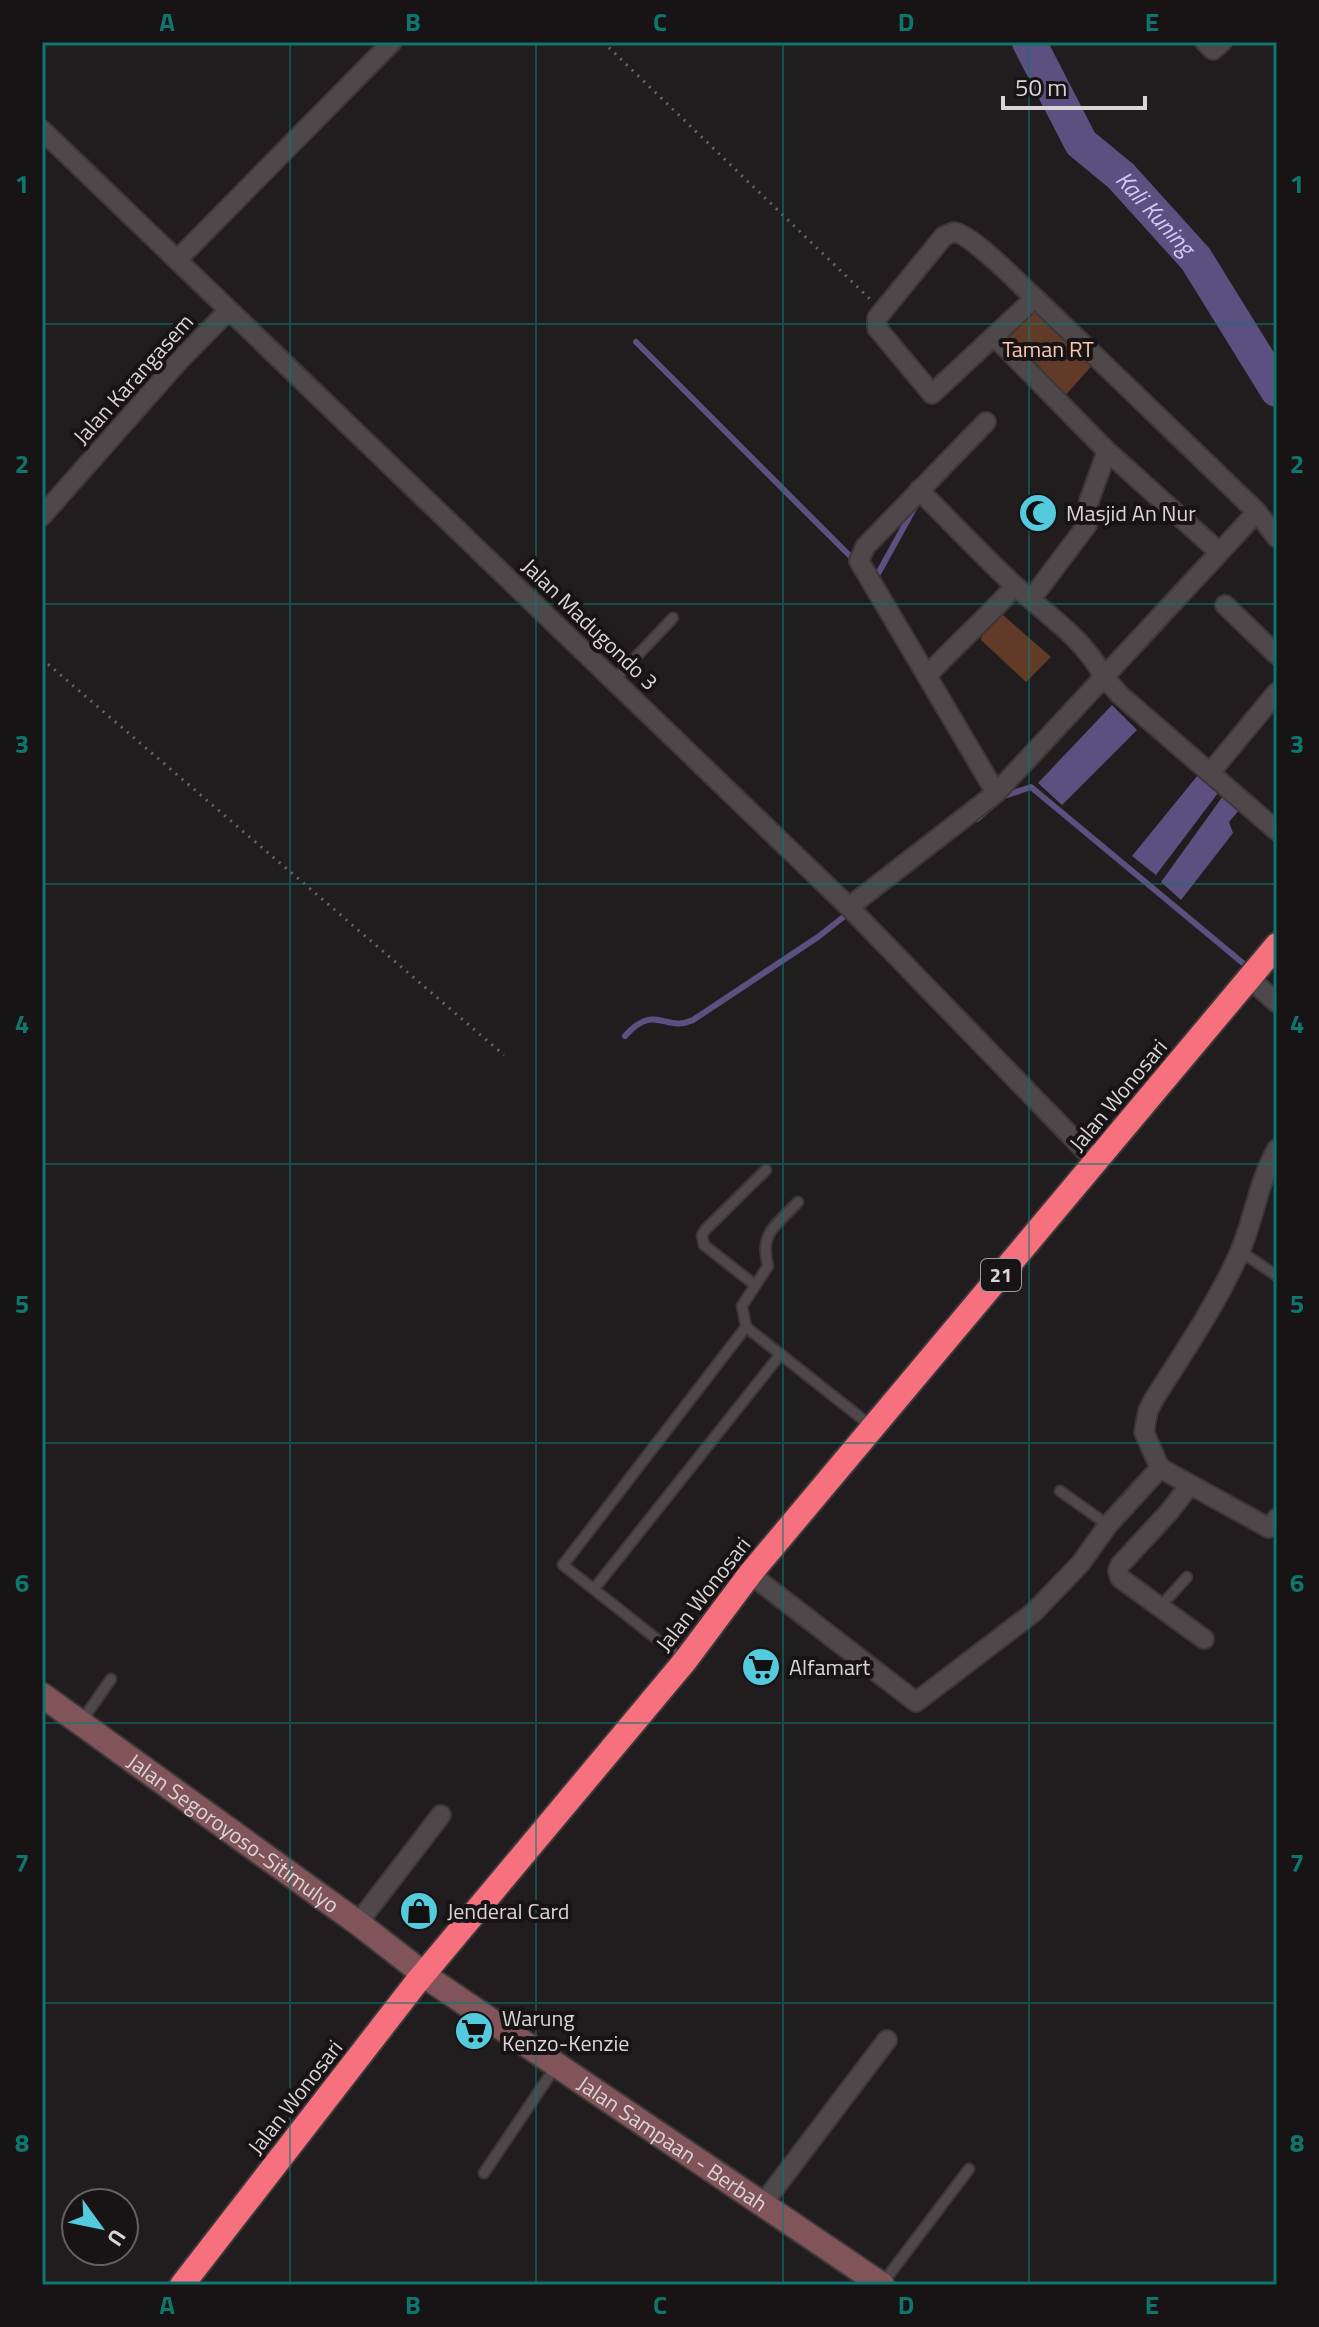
<svg xmlns="http://www.w3.org/2000/svg" width="1319" height="2327" font-family="'Titillium Web',sans-serif">
<rect width="100%" height="100%" fill="#211c1e"/>
<path fill="#623a28" d="M1036,303l60,58 -32,36 -64,-60z
M1003,615l48,42 -25,25 -45,-42 4,-14z"/>
<path fill="#5b5080" d="M1112,705l25,25 -75,75 -24,-22z
M1198,775l20,18 -62,82 -24,-19z
M1223,796l17,13 -11,13 4,11 -52,67 -20,-18z"/>
<g fill="none" stroke-linecap="round" stroke-linejoin="round">
<path stroke="#5b5080" stroke-width="6" d="M636,342l219,219
M875,579l41,-74
M977,819l27,-23 27,-9 219,182
M625,1036c30,-34 40,-3 68,-16l125,-83 33,-26"/>
<path stroke="#5b5080" stroke-width="34" id="s1" d="M1029,42l52,101 40,33 75,83 81,131"/>
<defs>
<path id="lane" d="M614,680l59,-62
M798,1202c-22,24 -39,30 -30,64l-26,40 4,21 124,98
M1240,1251l37,25
M755,1285l-51,-40 -2,-10 4,-6 60,-59
M1060,1491l48,34
M594,1589l186,-234
M1160,1607l27,-30
M682,1659l-119,-94 183,-238
M81,1722l30,-43
M484,2173l72,-107
M882,2284l87,-115"/>
<path id="street" d="M1205,42l8,8 9,-8
M42,130l807,777 247,255
M954,232c19,3 64,51 81,66l-103,96 -55,-66v-10l67,-82z
M177,260l215,-218
M994,336l113,115 111,100
M986,422l-121,125 -6,14 137,232
M919,490c31,31 61,63 93,93 32,30 71,54 92,94l153,-165 -222,-214
M1257,512l20,26
M42,516l136,-154 51,-52
M1032,598l55,-73 2,-24 18,-50
M1225,605l52,50
M927,676c28,-31 60,-58 88,-90
M1210,773l67,-81
M849,907l147,-114 108,-116 16,18 157,136
M1249,978l28,25
M1277,1149c-19,33 -23,71 -38,105 -23,51 -55,98 -85,145l-6,12 -4,21 16,36 109,60 8,-10
M1189,1486l-20,26 -49,53 -2,6 2,7 84,61
M750,1574l166,128 118,-90 47,-49 27,-38 52,-57
M358,1923l83,-108
M762,2205l125,-165"/>
<g id="secondary">
<path id="s2" d="M42,1695l316,228 76,59 448,303"/>
</g>
<path id="highway" d="M182,2285l234,-302 269,-322 65,-87 527,-629"/>
</defs>
<use href="#lane" stroke="#3c383a" stroke-width="13"/>
<use href="#street" stroke="#3c383a" stroke-width="22"/>
<use href="#secondary" stroke="#3c383a" stroke-width="28"/>
<use href="#highway" stroke="#3c383a" stroke-width="28"/>
<path stroke="#696567" stroke-width="3" stroke-dasharray="2 6" stroke-linecap="butt" d="M603,42l268,258
M42,659l462,396"/>
<use href="#lane" stroke="#4e484a" stroke-width="9"/>
<use href="#street" stroke="#4e484a" stroke-width="18"/>
<use href="#secondary" stroke="#805459" stroke-width="24"/>
<use href="#highway" stroke="#f6717d" stroke-width="24"/>
</g>
<path fill="none" stroke="#0f766e" stroke-width="2" stroke-opacity="0.55" d="M290,42v2243M536,42v2243M783,42v2243M1029,42v2243M42,324h1235M42,604h1235M42,884h1235M42,1164h1235M42,1443h1235M42,1723h1235M42,2003h1235"/>
<defs>
<symbol id="mosque-disc" viewBox="-11 -11 22 22"><circle r="9.5" fill="#54cadd" stroke="#181315"/><path d="M3.5-4.9A6 6 0 1 0 3.5 4.9A5 5 0 1 1 3.5-4.9Z" fill="#111"/></symbol>
<symbol id="supermarket-disc" viewBox="-11 -11 22 22"><circle r="9.5" fill="#54cadd" stroke="#181315"/><path d="M-6-5.5h2.5l.6 2H6L4.5 2H-2.5L-4.4-4H-6ZM-1.5 3.2a1.3 1.3 0 1 0 .1 0ZM3 3.2a1.3 1.3 0 1 0 .1 0Z" fill="#111"/></symbol>
<symbol id="shop-disc" viewBox="-11 -11 22 22"><circle r="9.5" fill="#54cadd" stroke="#181315"/><path d="M-5-2.5h2.3a2.7 3.5 0 0 1 5.4 0H5L5.5 6h-11ZM-1.5-2.5h3a1.5 2.3 0 0 0-3 0Z" fill="#111"/></symbol>
</defs>
<g fill-rule="evenodd">
<use href="#mosque-disc" x="1016" y="491" width="44" height="44"/>
<use href="#supermarket-disc" x="739" y="1645" width="44" height="44"/>
<use href="#shop-disc" x="397" y="1889" width="44" height="44"/>
<use href="#supermarket-disc" x="452" y="2009" width="44" height="44"/>
</g>
<g text-anchor="middle" stroke-width="8" stroke-linejoin="round" paint-order="stroke">
<rect fill="#181315" stroke="#9f9b9d" stroke-width="2" x="981" y="1259" width="40" height="32" rx="6"/>
<g font-size="20" font-weight="bold" fill="#d9d5d7">
<text x="1001" y="1282">21</text>
</g>
<g font-size="22" fill="#fac8b2" stroke="#181315">
<text x="1048" y="357">Taman RT</text>
</g>
<g font-size="22" fill="#d9d5d7" stroke="#181315">
<text transform="translate(133 379) rotate(-48)" y="8">Jalan Karangasem</text>
<text transform="translate(590 624) rotate(44)" y="8">Jalan Madugondo 3</text>
<text transform="translate(1118 1095) rotate(-50)" y="8">Jalan Wonosari</text>
<text transform="translate(703 1594) rotate(-52)" y="8">Jalan Wonosari</text>
<text dy="8" stroke="none"><textPath href="#s2" startOffset="236">Jalan Segoroyoso-Sitimulyo</textPath></text>
<text transform="translate(295 2097) rotate(-52)" y="8">Jalan Wonosari</text>
<text dy="8" stroke="none"><textPath href="#s2" startOffset="774">Jalan Sampaan - Berbah</textPath></text>
</g>
<g font-size="22" fill="#d9d5d7" stroke="#181315" text-anchor="start">
<text x="1066" y="521">Masjid An Nur</text>
<text x="789" y="1675">Alfamart</text>
<text x="447" y="1919">Jenderal Card</text>
<text x="502" y="2026">Warung<tspan x="502" dy="25">Kenzo-Kenzie</tspan></text>
</g>
<g font-size="24" font-style="italic" fill="#d2c9f8" stroke="#181315">
<text dy="8" stroke="none"><textPath href="#s1" startOffset="216">Kali Kuning</textPath></text>
</g>
</g>
<rect width="1319" height="2327" fill="none" stroke="#181315" stroke-width="88"/>
<g transform="translate(100 2227) rotate(123)"><circle r="38" fill="#181315" stroke="#656163" stroke-width="2"/>
<path d="M0-6L14 30L0 20L-14 30Z" fill="#54cadd"/>
<text y="-12" font-size="22" font-weight="bold" text-anchor="middle" fill="#d9d5d7">U</text>
</g>
<path d="M1003 96v12h142v-12" fill="none" stroke="#d9d5d7" stroke-width="4"/>
<text x="1015" y="96" font-size="24" fill="#d9d5d7" stroke="#181315" stroke-width="6" paint-order="stroke">50 m</text>
<rect x="44" y="44" width="1231" height="2239" fill="none" stroke="#0f766e" stroke-width="3"/>
<g font-size="26" text-anchor="middle" font-weight="bold" fill="#0f766e">
<text x="167" y="31">A</text>
<text x="413" y="31">B</text>
<text x="660" y="31">C</text>
<text x="906" y="31">D</text>
<text x="1152" y="31">E</text>
<text x="22" y="193">1</text>
<text x="1297" y="193">1</text>
<text x="22" y="473">2</text>
<text x="1297" y="473">2</text>
<text x="22" y="753">3</text>
<text x="1297" y="753">3</text>
<text x="22" y="1033">4</text>
<text x="1297" y="1033">4</text>
<text x="22" y="1313">5</text>
<text x="1297" y="1313">5</text>
<text x="22" y="1592">6</text>
<text x="1297" y="1592">6</text>
<text x="22" y="1872">7</text>
<text x="1297" y="1872">7</text>
<text x="22" y="2152">8</text>
<text x="1297" y="2152">8</text>
<text x="167" y="2314">A</text>
<text x="413" y="2314">B</text>
<text x="660" y="2314">C</text>
<text x="906" y="2314">D</text>
<text x="1152" y="2314">E</text>
</g>
</svg>
